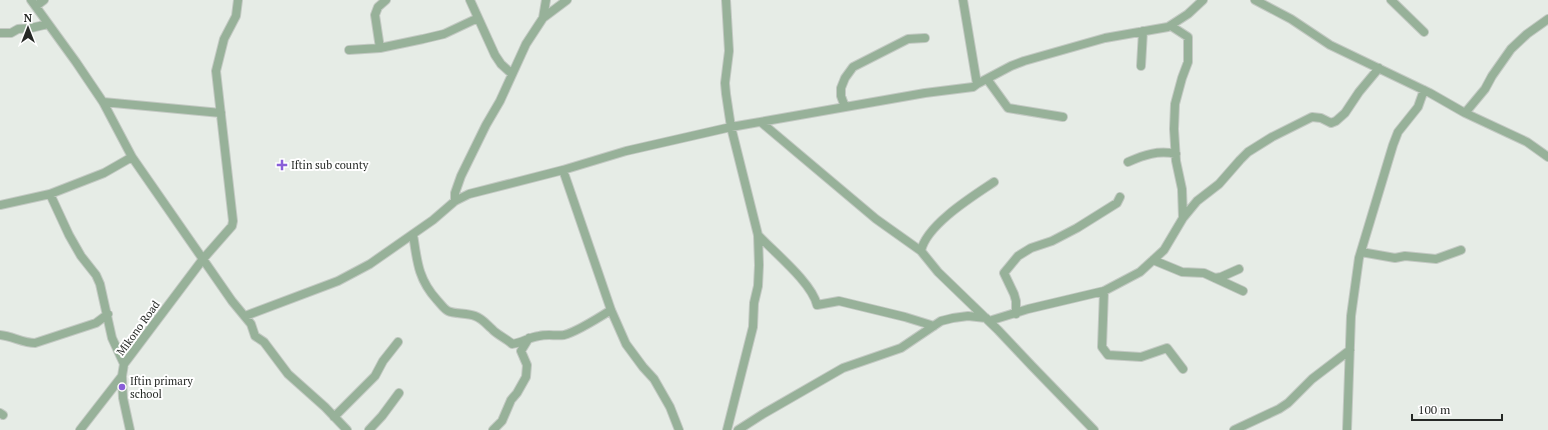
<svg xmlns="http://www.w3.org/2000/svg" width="1548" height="430" font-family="'PT Serif',serif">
<rect width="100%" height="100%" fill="#e6ece6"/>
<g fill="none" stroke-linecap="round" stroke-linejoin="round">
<defs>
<path id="minor" d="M31,0l45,62 27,40 29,55 100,144 19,23 4,12 9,6 24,32 37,33 22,23
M470,0l25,55 6,9 11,10
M726,0l3,51 -4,32 1,11 5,33 27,108 1,30 -1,21 -4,17 -1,24 -26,103
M1255,0l36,19 39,26 100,48 35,20 62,29 21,15
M1391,0l33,32
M36,6l8,-6
M543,18l3,-18
M0,33h11l7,-4 13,-1 17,-4
M380,48l-5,-33 3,-8 8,-7
M349,50l31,-2 43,-9 21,-5 34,-16
M1141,66l2,-35
M987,79l21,29 55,9
M977,84l34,-18 13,-5 81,-23 63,-11 20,-13 15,-14
M103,102l118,11
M845,107l-4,-11v-8l4,-10 8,-11 55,-28 17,-1
M1465,113l20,-24 7,-13 19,-27 16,-15 21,-15
M762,123l114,96 45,32 17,21 60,58 34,36 62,64
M1128,162c16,-7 30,-12 48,-8
M563,170l48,140 15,34 17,23 11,12 16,28 9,23
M50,194l19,41 12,21 15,19 4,9 12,54 12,26
M455,201v-8l6,-17 25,-51 14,-24 26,-57 17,-26 24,-18
M0,205l50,-11 54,-21 28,-16
M1183,218l14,-17 22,-17 21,-24 8,-8 24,-15 40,-20 9,1 10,5 5,-2 9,-8 14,-21 20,-24
M413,234c4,27 5,45 24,66 3,3 7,9 11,11 6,3 19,2 27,5 8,3 11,8 17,13 5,6 14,9 20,15 10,-1 17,-7 27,-8 8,-2 17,0 25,-1 12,-3 36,-18 47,-25
M758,235c17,18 54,48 59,70l22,-4 66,16 29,9
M921,251c5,-26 52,-55 73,-69
M1361,252l34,6 10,-2 31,3 25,-9
M1153,260l29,12 22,1 39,18
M1215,278l6,-1 18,-8
M1104,291l-2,56 6,8 33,2 26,-9 16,21
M1016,314v-13l-2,-7 -10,-21 14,-17 13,-8 21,-7 25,-13 40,-25 3,-6
M245,316l93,-35 32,-17 63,-44 22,-19 14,-7 94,-24 63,-19 105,-24 194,-34 48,-6 4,-3 -14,-84
M989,321l39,-12 76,-18 36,-19 24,-22 19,-32 -1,-29 -6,-28 -2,-32 1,-25 7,-26 6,-16v-25l-17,-11
M0,335c12,1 23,8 35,8l61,-20 12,-9
M122,376l1,22 7,32
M0,413l3,2
M334,417l41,-41 8,-15 15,-19
M80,430l42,-54 2,-12 79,-105 29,-33 1,-5 -17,-150 8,-32 12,-23 2,-16
M369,430l13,-14 17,-23
M493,430l9,-9 9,-21 6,-7 9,-16 1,-12 -6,-14 8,-13
M738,430l25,-16 80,-46 58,-20 40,-27 12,-3 15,-2 18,2
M1234,430l45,-21 9,-6 24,-24 38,-29
M1347,430l4,-114 8,-58 34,-113 5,-13 20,-25 6,-17"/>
</defs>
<use href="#minor" stroke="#c3c9c3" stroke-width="10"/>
<use href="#minor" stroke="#97b199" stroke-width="8"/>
</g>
<g fill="#895ed8" stroke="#fff" stroke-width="1.5">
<path d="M280 159h4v4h4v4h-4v4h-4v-4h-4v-4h4z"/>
<circle cx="122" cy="387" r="4"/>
</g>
<g text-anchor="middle" stroke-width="4" stroke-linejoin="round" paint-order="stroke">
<g font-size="11" fill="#252825" stroke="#fff" text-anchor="start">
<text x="291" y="169">Iftin sub county</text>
<text x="130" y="385">Iftin primary<tspan x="130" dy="13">school</tspan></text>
</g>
<g font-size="11" fill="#252825" stroke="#fff">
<text transform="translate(138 328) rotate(-54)" y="4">Mikono Road</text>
</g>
</g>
<g transform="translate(28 28)" stroke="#ffffff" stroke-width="3" paint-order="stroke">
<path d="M0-3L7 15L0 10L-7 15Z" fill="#252825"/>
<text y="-6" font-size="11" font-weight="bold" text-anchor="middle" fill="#252825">N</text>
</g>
<path d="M1412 414v6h90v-6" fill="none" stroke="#252825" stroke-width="2"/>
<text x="1418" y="414" font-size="12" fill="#252825" stroke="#ffffff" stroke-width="3" paint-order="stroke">100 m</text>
</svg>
